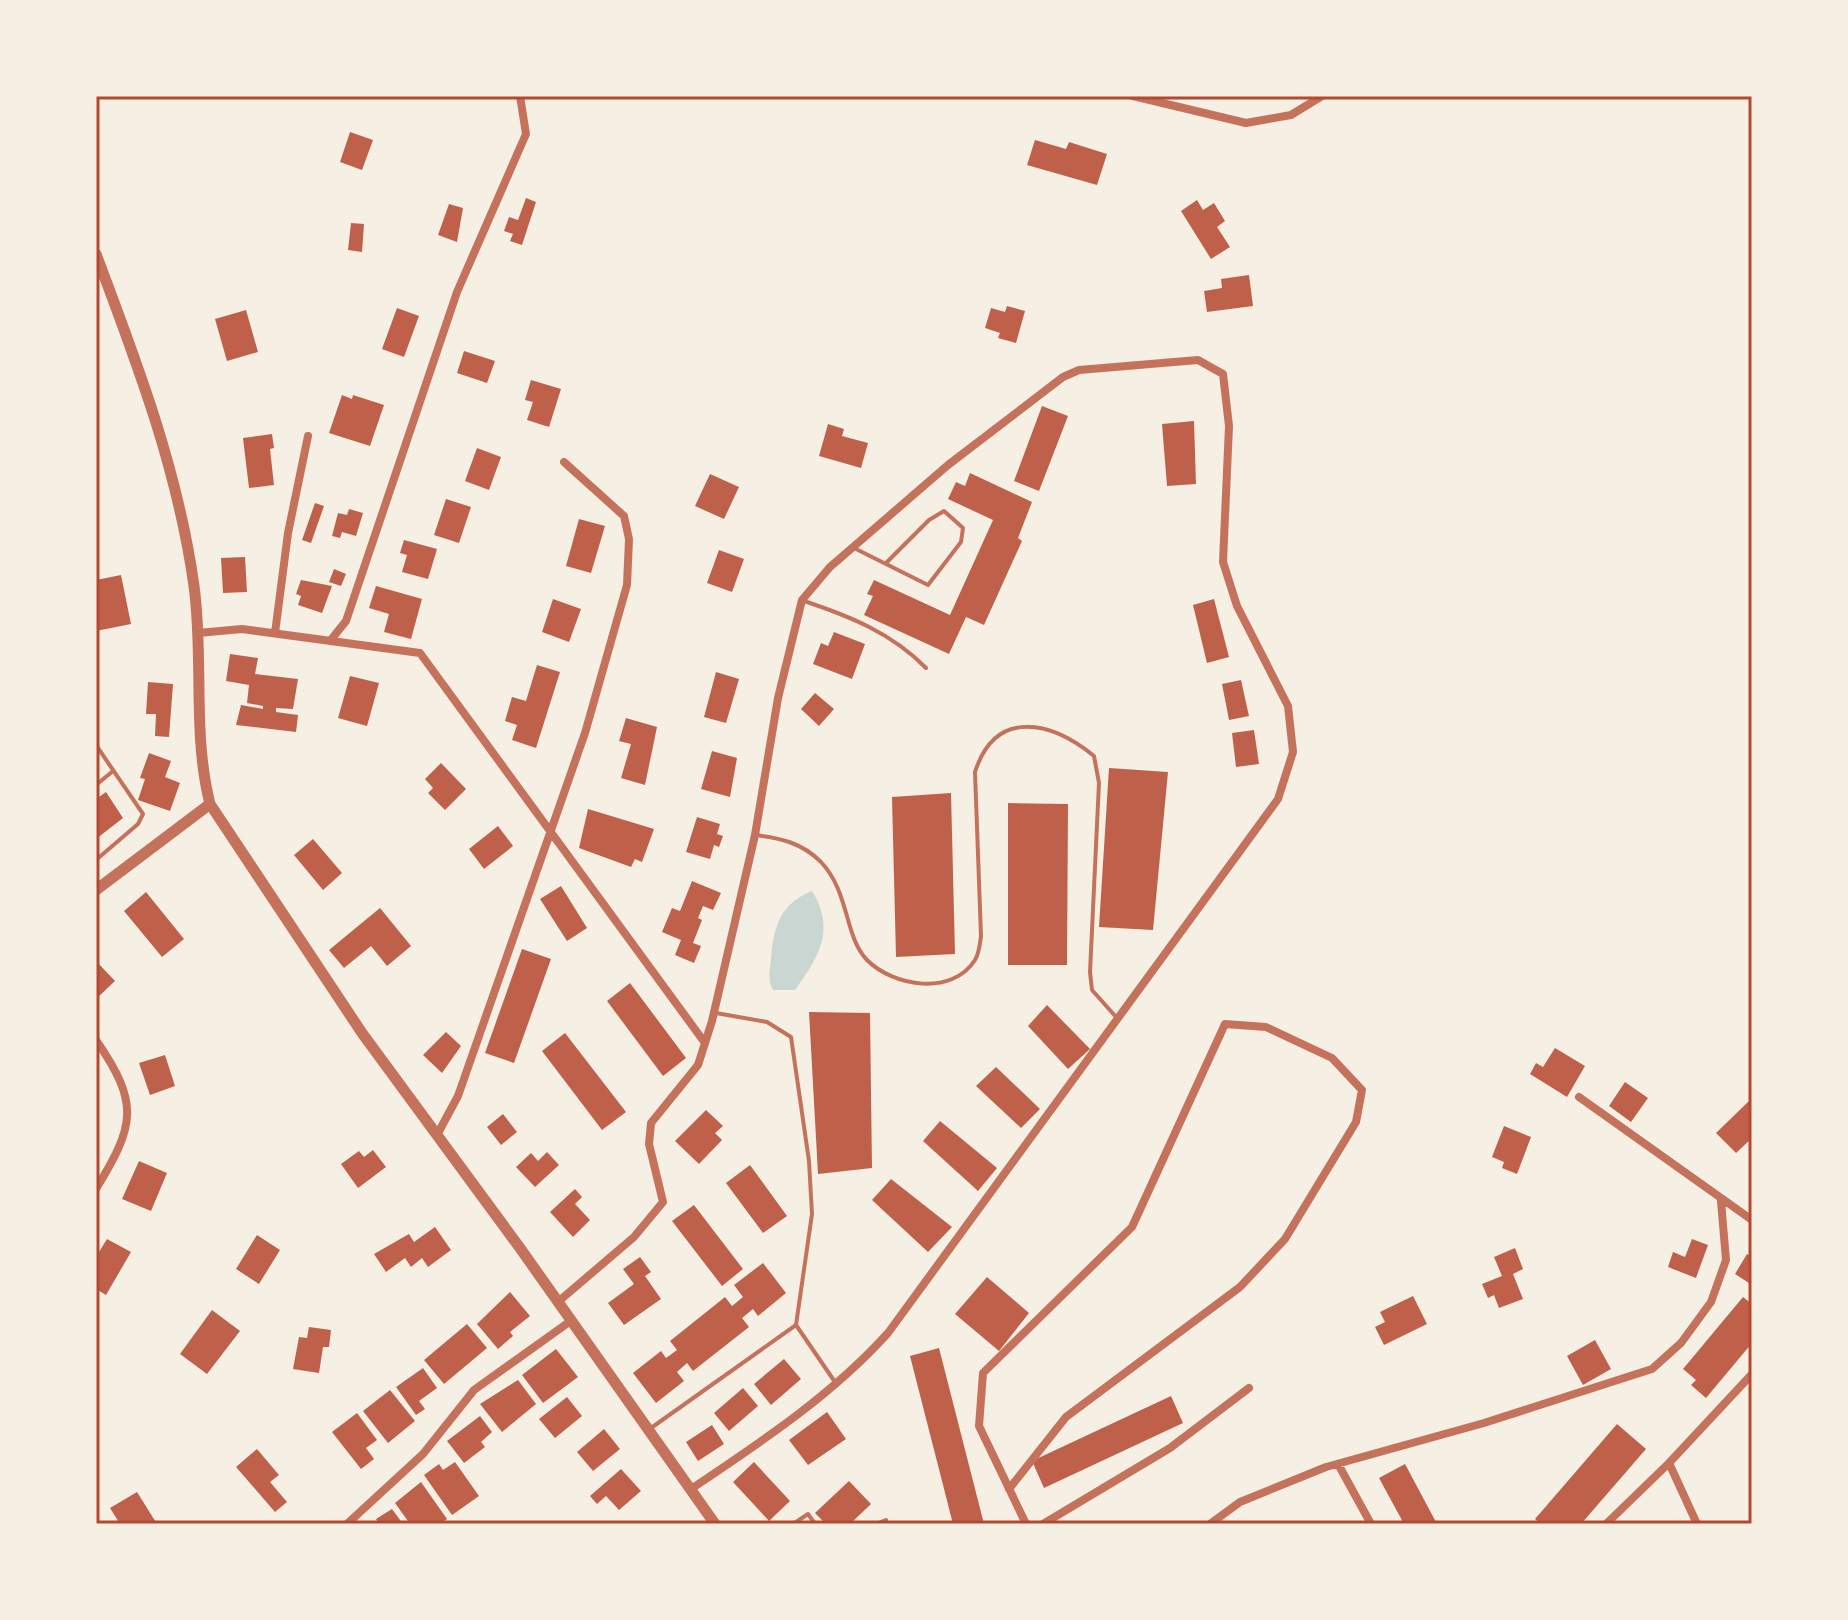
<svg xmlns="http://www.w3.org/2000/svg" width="1848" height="1620" font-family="Signika,sans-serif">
<rect width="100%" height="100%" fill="#f6efe4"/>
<path fill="#c9d6d2" d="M812,891c24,38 7,66 -17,99h-22c-6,-12 -3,-19 -2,-32 3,-32 9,-54 41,-67z"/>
<path fill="#bf614a" d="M350,132l23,8 -11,30 -22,-8z
M1035,140l31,9 3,-7 38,12 -10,31 -70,-20z
M526,198l10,4 -14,43 -12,-4 3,-7 -9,-3 5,-14 9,3z
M1197,200l6,10 11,-7 11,18 -8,6 13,20 -19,12 -30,-48z
M449,204l14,4 -6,34 -19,-7z
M351,223l13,1 -2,28 -14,-2z
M1249,275l4,31 -46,6 -3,-21 18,-3 -1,-9z
M1007,306l18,5 -9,32 -18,-5 2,-5 -15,-5 6,-20 14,4z
M397,308l22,8 -15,41 -22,-8z
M246,310l12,42 -31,9 -12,-42z
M464,351l31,10 -8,22 -30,-10z
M531,380l30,9 -12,38 -22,-7 6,-18 -8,-2z
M342,395l10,4 1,-4 31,10 -14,41 -41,-13z
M1042,406l26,10 -29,75 -25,-10z
M1194,421l2,63 -29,2 -5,-62z
M828,424l16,5 -2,7 26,7 -7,25 -42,-12z
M272,434l2,14 -4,1 4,36 -25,3 -6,-50z
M477,448l24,9 -12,33 -24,-9z
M970,473l62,29 -14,36 4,3 -38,84 -18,-8 -17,37 -85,-39 9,-19 -6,-2 7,-14 76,35 43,-95 -45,-21 8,-17 9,4z
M710,474l29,13 -15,32 -29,-13z
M446,499l25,8 -12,36 -25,-8z
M315,503l9,3 -13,37 -9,-3z
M349,509l14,4 -7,23 -14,-4 -2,6 -8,-2 6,-23 9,2z
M579,519l26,7 -14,47 -25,-7z
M404,540l33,9 -9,30 -26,-7 5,-17 -7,-2z
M719,550l25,9 -12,33 -25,-9z
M245,557l2,35 -24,1 -2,-35z
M334,569l12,5 -5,12 -12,-4z
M121,575l10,49 -35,7v-51z
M301,580l31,6 -10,27 -24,-8 3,-9 -5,-2z
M376,586l46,13 -11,40 -27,-7 5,-18 -20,-6z
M553,599l28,10 -12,33 -27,-10z
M1214,599l15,58 -22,6 -14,-58z
M834,632l31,12 -13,35 -39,-15 8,-21 7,3z
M230,654l28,4 -3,16 43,5 -5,30 -17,-1v4l22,3 -2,17 -60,-7 5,-20 22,4v-3l-16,-3 2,-18 -23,-4z
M537,665l23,7 -24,76 -24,-8 5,-15 -12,-4 7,-24 14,4z
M716,672l23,7 -13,44 -22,-6z
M350,676l29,7 -12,43 -29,-8z
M1241,680l8,36 -20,4 -7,-36z
M148,682l25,2 -4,53 -14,-1 1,-22h-10z
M815,693l19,16 -15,17 -18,-17z
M626,718l31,9 -12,58 -24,-7 10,-34 -12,-3z
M1254,730l5,34 -23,3 -4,-34z
M712,751l25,7 -7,39 -29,-8z
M149,753l22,8 -6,16 15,6 -10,28 -32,-11 7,-21 -5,-1z
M441,763l25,26 -21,21 -17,-17 5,-5 -8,-9z
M1109,768l59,4 -15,158 -54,-3z
M106,792l17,26 -27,21v-40z
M951,793l4,161 -59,3 -4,-160z
M1008,803l60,1 -1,161h-59z
M588,809l66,20 -12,33 -7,-3 -4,8 -52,-19z
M697,817l23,7 -3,10 6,2 -4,11 -5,-2 -4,14 -24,-7z
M498,826l15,20 -29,23 -15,-20z
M313,839l29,34 -19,17 -29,-35z
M692,881l29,12 -8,17 -10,-4 -5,12 4,2 -9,23 8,3 -7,17 -19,-8 6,-15 -19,-8 10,-24 8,3z
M561,886l26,42 -20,13 -27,-42z
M146,892l38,47 -22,18 -38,-46z
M380,908l31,38 -24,20 -16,-20 -27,22 -15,-18z
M522,949l29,10 -37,104 -29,-10z
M96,961l19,20 -19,18z
M630,983l56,75 -23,18 -56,-75z
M1047,1005l43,44 -22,20 -40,-43z
M809,1012l61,1 2,155 -54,6z
M446,1032l15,14 -19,27 -19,-18z
M565,1033l61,79 -24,18 -60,-79z
M1555,1048l30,18 -18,31 -37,-23 6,-11 7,4z
M165,1055l10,31 -25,9 -11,-32z
M996,1067l44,42 -19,19 -45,-42z
M1625,1082l23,16 -17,24 -22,-16z
M1749,1101l3,37 -16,15 -20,-20z
M706,1110l17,16 -8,7 7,7 -23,24 -24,-23z
M503,1114l14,18 -16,13 -14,-18z
M940,1121l57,47 -19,23 -55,-50z
M1504,1126l27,11 -14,37 -15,-6 2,-6 -12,-5z
M373,1150l13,17 -28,21 -17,-24 18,-13 5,6z
M547,1152l12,13 -24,22 -19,-20 15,-14 7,8z
M139,1161l28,12 -16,38 -29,-12z
M750,1165l37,51 -24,17 -37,-50z
M891,1179l61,48 -24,25 -56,-52z
M575,1189l7,8 -7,7 15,16 -17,17 -23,-25z
M694,1205l49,64 -21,17 -50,-65z
M435,1227l16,23 -23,17 -6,-9 -11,9 -6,-9 -19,14 -12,-18 35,-20 5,8z
M257,1235l23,15 -21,34 -23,-15z
M107,1239l24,13 -25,43 -10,-6v-32z
M1692,1239l16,6 -12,33 -28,-11 5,-15 12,5z
M1515,1248l8,21 -10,5 10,25 -24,9 -5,-13 -6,3 -6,-14 20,-8 -8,-19z
M1747,1254l5,3v28l-17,-11z
M640,1257l11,15 -6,4 16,23 -37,26 -16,-22 26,-19 -11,-15z
M763,1263l23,30 -28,23 -5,-7 -11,9 7,9 -56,44 -6,-8 -10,9 7,9 -28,22 -23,-30 28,-22 5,7 11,-8 -7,-9 55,-44 7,9 11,-9 -9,-12z
M987,1277l42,36 -30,38 -44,-37z
M510,1292l20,24 -20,16 3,4 -15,13 -21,-25z
M1413,1296l14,28 -43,21 -9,-18 10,-5 -5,-10z
M1743,1297l9,7v39l-46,55 -15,-13 5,-5 -13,-11z
M212,1310l28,21 -33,43 -27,-20z
M467,1324l20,24 -43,36 -20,-24z
M309,1327l22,3 -2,17h-6l-4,26 -26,-4 6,-32 8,1z
M1595,1340l16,29 -28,16 -16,-29z
M939,1348l45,176h-31l-43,-168z
M556,1349l22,28 -35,26 -21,-28z
M784,1359l17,20 -30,26 -17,-21z
M423,1368l14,20 -18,13 6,8 -9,6 -20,-28z
M518,1380l18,24 -34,28 -22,-28z
M743,1388l15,18 -29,25 -15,-18z
M390,1390l25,31 -27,22 -25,-32z
M1171,1396l12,27 -139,65 -12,-27z
M567,1397l15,19 -27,22 -16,-19z
M827,1412l19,27 -38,26 -19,-25z
M357,1413l20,27 -11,8 8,11 -13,10 -29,-37z
M480,1416l12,16 -11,10 4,5 -21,16 -17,-22z
M1617,1424l29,25 -65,75h-40l-6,-5z
M712,1425l12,19 -26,17 -12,-19z
M604,1429l16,20 -27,22 -16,-19z
M257,1449l22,26 -9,7 17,20 -12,10 -39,-45z
M455,1462l24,34 -27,19 -28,-40 15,-11 4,6z
M754,1462l36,39 -21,20 -36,-39z
M1405,1464l32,60h-33l-25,-46z
M621,1469l20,22 -22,19 -13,-14 -9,8 -7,-8z
M849,1481l22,23 -21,20h-24l-11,-11z
M421,1482l26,37 -7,5h-30l-15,-21z
M137,1492l20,32h-37l-10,-16z
M392,1509l11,15h-24l-3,-5z"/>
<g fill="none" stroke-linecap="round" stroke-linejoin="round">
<path stroke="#c5725c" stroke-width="4" d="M854,548l74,37 33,-43 2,-14 -19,-17 -15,9 -43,43
M804,601c45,15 88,32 122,67
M96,745l47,69 -5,10 -42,36
M96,785l17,-14
M755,835c26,3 47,8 66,27 29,31 23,74 46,98 27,27 85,36 108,0 4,-6 5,-16 6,-24l-6,-164c21,-65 77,-50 119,-16l5,27 -9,189 2,18 25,28
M716,1013l51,9 24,15 18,124 3,53 -16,111
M651,1428l145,-103 39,57
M793,1524l15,-10 7,10
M876,1524l10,-4"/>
<path stroke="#c5725c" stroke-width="8" d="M1133,96l113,27 45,-8 31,-19
M198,633l44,-4 178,24 285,390
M275,633l13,-100 20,-97
M330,641l16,-20 111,-329 69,-158 -6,-38
M96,1040c44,64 39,85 0,149
M1579,1097l173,123
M437,1135l21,-39 127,-363 42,-148 2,-46 -5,-23 -60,-54
M559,1301l75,-64 29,-35 -14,-58 2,-21 47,-58 14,-44 43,-186 23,-137 24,-98 28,-33 118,-102 115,-88 16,-7 119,-10 25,14 6,52 -6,136 14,44 51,100 5,46 -15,47 -390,534c-57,63 -127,109 -197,156
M1338,1464l33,60
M1009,1489l57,-72 174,-130 45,-48 71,-117 6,-32 -30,-32 -66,-31 -41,-3 -93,203 -149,146 -4,53 47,98
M347,1524l76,-70 51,-64 98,-70
M1043,1524l127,-76 79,-60
M1210,1524l30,-22 86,-35 158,-44 168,-54 29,-26 30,-41 15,-42 -5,-59
M1606,1524l63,-61
M1697,1524l-28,-61 83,-89"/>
<path stroke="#c5725c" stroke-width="11" d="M96,254c41,109 82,216 98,332 10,73 -2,146 16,218l152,229 158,215 195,276
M96,890l114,-86"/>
</g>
<rect width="1848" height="1620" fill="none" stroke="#f6efe4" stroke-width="196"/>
<rect x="98" y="98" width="1652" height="1424" fill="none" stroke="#b5482f" stroke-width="3"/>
</svg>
